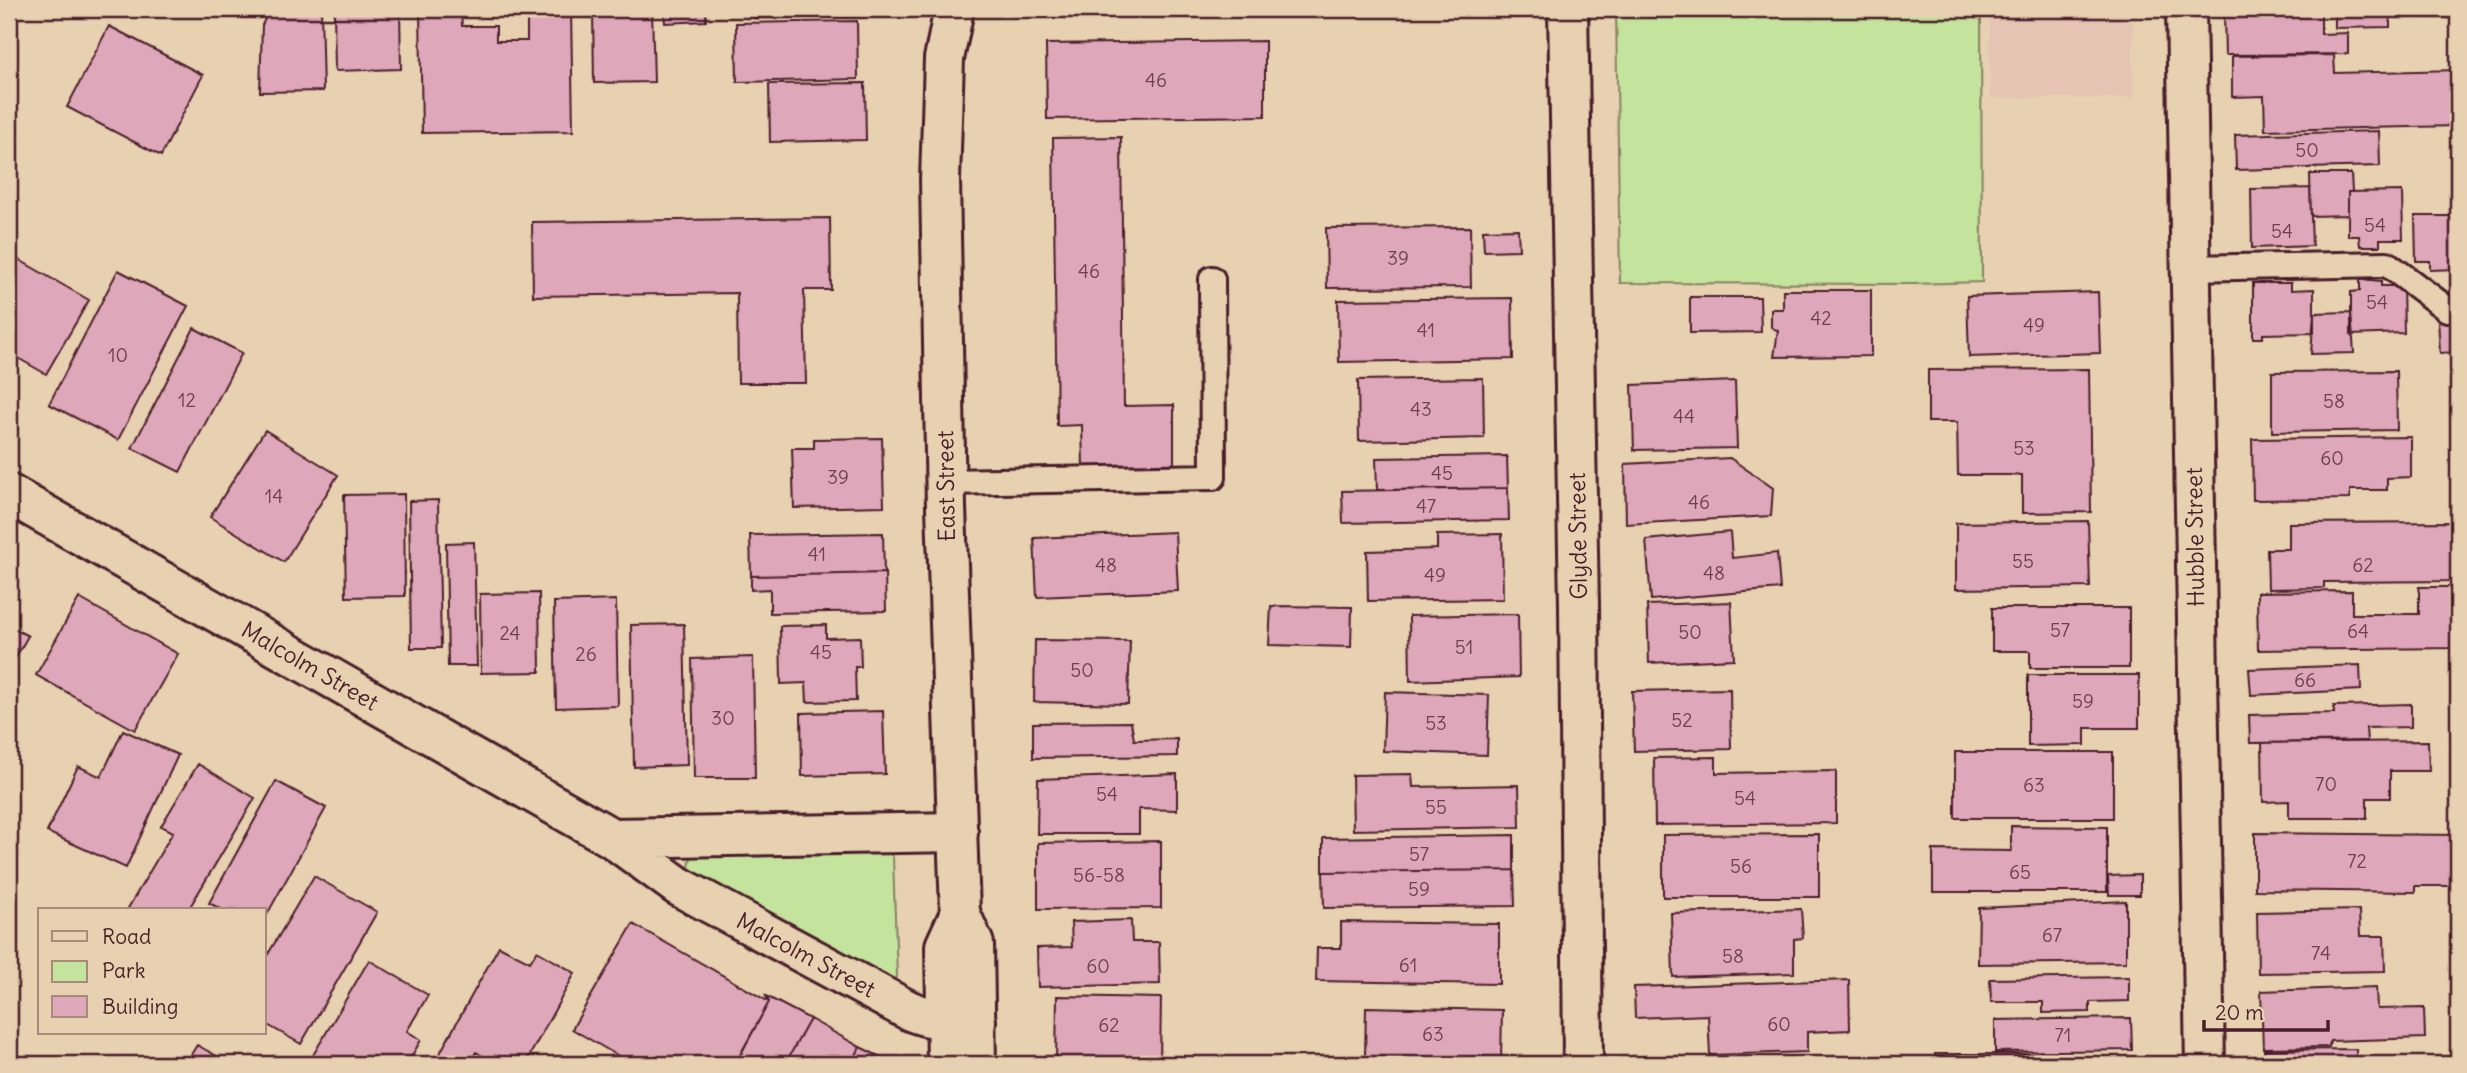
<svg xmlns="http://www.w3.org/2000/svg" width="2467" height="1073" font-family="Delius,sans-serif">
<rect width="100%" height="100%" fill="#e7d1b0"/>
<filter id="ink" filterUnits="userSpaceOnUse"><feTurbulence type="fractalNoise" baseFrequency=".0143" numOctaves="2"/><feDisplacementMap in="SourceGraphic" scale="14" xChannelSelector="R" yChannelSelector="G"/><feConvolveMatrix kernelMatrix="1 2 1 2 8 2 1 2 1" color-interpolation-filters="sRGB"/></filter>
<g filter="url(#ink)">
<path fill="#e5c4b3" d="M1990,14h143v84h-143z"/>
<path fill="#c4e39c" stroke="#878164" stroke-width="2" d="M1616,9h365l1,273 -69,2 -293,-1z
M886,850l7,7 4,120 -5,7 -197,-111 -6,-5 2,-12z"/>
<path fill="#dfa7ba" stroke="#4a1f2b" stroke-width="2" d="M270,9h51l2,82 -63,1 2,-67z
M334,9h66l1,60 -66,2z
M527,9h44l2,122 -151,2 -2,-123h41l1,16h34v15h31z
M593,9h59l2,73 -60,1z
M664,9h42v12l-41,2z
M754,9h107l1,7 -108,2z
M2224,9h88v4l-88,1z
M2335,9h55v18l-55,1z
M2399,9h59v9l-59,-1z
M2312,13h9v21l27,-1v21l-123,1 -1,-41z
M857,21l1,58 -121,3 -1,-59z
M109,26l94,49 -42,81 -94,-49z
M1265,41v75l-218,3 -1,-75z
M2334,55l1,18 123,-3v56l-193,4 -1,-34 -32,1v-41z
M865,83l1,57 -96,2 -1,-58z
M2379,131l1,35 -144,4 -1,-35z
M1121,137l3,269 50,-1v61l-91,1 -1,-42 -25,1 -4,-288z
M2310,174h41l1,18h-4v23l-37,1z
M2310,188l2,58 -60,2 -1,-59z
M2402,191l1,48h-23v7h-20l-1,-10h-11v-44z
M2415,216h43v53l-28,1v-9h-14z
M830,218l1,72h-27l2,93h-68l-1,-90 -204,3 -1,-74z
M1470,227l1,60 -144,1 -1,-60z
M1518,229l1,21 -35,1 -1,-21z
M9,254l80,46 -43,74 -37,-21z
M118,270l70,36 -70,134 -69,-36z
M2360,279l21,2v5h22l1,47 -53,2v-43l9,-1z
M2253,283h38v7l23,-1v44l-51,1v4h-10z
M1783,290h88v66l-97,1 4,-26 -7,-4v-18h12z
M2098,292l2,61 -131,4 -2,-61z
M1690,297h70l1,35 -71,1z
M1512,298l1,61 -174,3 -1,-62z
M2351,312l3,41 -43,1 3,-41z
M2438,318h20v34l-18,1z
M194,328l48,25 -62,119 -48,-24z
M2089,369l2,143 -69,1v-38h-64l-1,-53h-29v-52z
M2396,371l1,59 -125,2v-60z
M1483,378l1,60 -125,3 -1,-61z
M1735,381l2,67 -103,2 -2,-65z
M265,430l73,45 -54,87 -74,-45z
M2411,437v40l-24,1v12h-37v9l-97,1 -1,-61z
M882,438l2,68 -90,2 -2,-60h22v-9z
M1507,456l1,32 -131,2 -1,-32z
M1730,458l43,30 -2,28 -145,8 -1,-60z
M1508,488l1,32 -166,3 -1,-32z
M404,494l1,102 -59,1 -2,-102z
M438,500l3,148h-30l-2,-147z
M2088,521l2,66 -134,2v-66z
M2453,522l1,25h4v34l-134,1v6l-56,1 -1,-40h22v-26z
M1175,532l3,59 -141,6 -3,-59z
M1730,532l2,26 45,-5 3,36 -129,11 -5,-60z
M883,533l1,40 -133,3 -1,-41z
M1502,534l1,65 -135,2 -1,-50 70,-2v-14z
M474,542l3,124h-29l-2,-123z
M885,573l1,38 -116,2v-24l-19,1v-14z
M2419,587h39v61l-200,2 -1,-58 95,-1v23h67z
M539,593l1,79 -59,1 -1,-79z
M79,598l99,56 -43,76 -99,-55z
M616,600l2,106 -62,2 -2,-106z
M1731,602l3,57 -85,4 -2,-58z
M1271,606l81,1 -1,40 -82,-2z
M1992,608h137v60h-99v-17h-38z
M1518,614l1,63 -109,4 -1,-65z
M684,624l3,141 -53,2 -3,-142z
M826,625v13l34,-1 1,30h-6l1,34 -49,1 -1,-19 -25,1 -1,-58z
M9,626l19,10 -19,33z
M1035,640l95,1 -2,63 -94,-2z
M753,657l2,121h-61l-2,-119z
M2360,665l1,25 -110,5 -2,-26z
M2028,675h111v53h-54v17l-57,1z
M1730,689l1,60 -97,2 -2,-60z
M1385,692l104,3 -2,60 -104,-4z
M2411,704v23l-45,1 1,13 -117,2 -1,-28 85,-2v-7z
M883,711l2,63 -83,2 -1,-63z
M1131,722l3,18 43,-1v17l-144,2v-35z
M123,730l55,25 -52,113 -79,-36 31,-66 23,11z
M2428,741l1,30h-39v27h-23v20h-78v-17l-26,1 -1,-59z
M1955,752h158v66h-158z
M1716,757v16l120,-2v52l-181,2 -1,-67z
M198,764l57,34 -67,112h-61l46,-78 -12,-6z
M1177,774v36l-38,-1v25h-102l1,-55z
M1412,774l1,13 106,-2 1,42 -167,3 -1,-55z
M276,781l50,27 -62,112v-10h-41l-14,-7z
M2011,826l96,1v65h-174v-42l78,1z
M2255,833l203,2v51h-43v6l-160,-2z
M1819,834v63h-156v-62z
M1514,835v35l-191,2v-34z
M1161,841v67l-123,1v-66z
M1514,870l1,36 -191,2 -1,-36z
M2140,875v20h-31l-1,-19z
M314,876l63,36 -76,132 -37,-21v-62z
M2126,901v61l-148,2 1,-56z
M1801,909l2,29 -9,1v34l-121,4 -2,-64z
M2359,910l1,26h24l1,35 -127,2 -1,-61z
M1131,920l1,22h27l1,42 -122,3 -1,-39 35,-1 -1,-25z
M1341,922l158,2v60l-183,-3 1,-33h24z
M633,924l136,78 -34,62h-103l-60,-35z
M499,946l31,16 7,-11 38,22 -50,91h-28l-21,-12 -7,12h-35z
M369,960l59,35 -21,36 14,9 -14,24h-94l-4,-2z
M2129,977v24l-39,1v10l-47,1v-11h-52l-1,-23z
M1849,980l1,50 -43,2v20l-97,3 -2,-40 -73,3 -1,-31z
M2376,987l1,22 47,-1 1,30 -95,3 -1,6 -66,1 -2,-57z
M766,996l44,23 -25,45h-46l-3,-1 33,-61z
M1057,996l104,2 -1,66h-104z
M1366,1007l136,3 -1,51 -136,-4z
M2131,1018l1,32 -137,2v-32z
M810,1019l50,28 -8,17h-67z
M197,1045l34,19h-46z
M860,1047l35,17h-43z
M2356,1049v15h-91l-1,-14z
M1935,1054h118v10h-118z"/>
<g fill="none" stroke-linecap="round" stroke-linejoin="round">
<defs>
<path id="lane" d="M2190,268l197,-4 60,45
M946,482l267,-5 -1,-198"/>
<path id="street" d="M1568,9l11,596 4,459
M2186,9l19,1055
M9,494l603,344 66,48 230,124c23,10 43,11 68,11
M612,838l346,-6"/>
<path id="secondary" d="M954,9l-10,50 -4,121 6,327 14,406 14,31 2,120
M947,1064l-2,-118 15,-33"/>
</defs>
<use href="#lane" stroke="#4a1f2b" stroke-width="30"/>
<use href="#street" stroke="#4a1f2b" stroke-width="44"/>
<use href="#secondary" stroke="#4a1f2b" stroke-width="44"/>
<use href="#lane" stroke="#e7d1b0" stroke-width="24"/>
<use href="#street" stroke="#e7d1b0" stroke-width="38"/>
<use href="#secondary" stroke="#e7d1b0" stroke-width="38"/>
</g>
</g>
<g text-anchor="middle" stroke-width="7" stroke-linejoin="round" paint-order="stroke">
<g font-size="19" fill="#6f414f">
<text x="1156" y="87">46</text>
<text x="2307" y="157">50</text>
<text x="2375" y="232">54</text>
<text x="2282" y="238">54</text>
<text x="1398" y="265">39</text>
<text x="1089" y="278">46</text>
<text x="2377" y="309">54</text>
<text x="1821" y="325">42</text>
<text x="2034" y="332">49</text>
<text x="1426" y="337">41</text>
<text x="118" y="362">10</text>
<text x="187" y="407">12</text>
<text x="2334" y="408">58</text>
<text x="1421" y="416">43</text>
<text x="1684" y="423">44</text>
<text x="2024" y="455">53</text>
<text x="2332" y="465">60</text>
<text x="1442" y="480">45</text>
<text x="838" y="484">39</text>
<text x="274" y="503">14</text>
<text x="1699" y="509">46</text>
<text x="1426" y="513">47</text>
<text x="817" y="561">41</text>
<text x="2023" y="568">55</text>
<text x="1106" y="572">48</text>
<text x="2363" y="572">62</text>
<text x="1714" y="580">48</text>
<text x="1435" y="582">49</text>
<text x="2060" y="637">57</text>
<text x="2358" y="638">64</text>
<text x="1690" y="639">50</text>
<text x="510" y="640">24</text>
<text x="1464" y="654">51</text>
<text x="821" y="659">45</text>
<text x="586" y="661">26</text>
<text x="1082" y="677">50</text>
<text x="2305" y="687">66</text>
<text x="2083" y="708">59</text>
<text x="723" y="725">30</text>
<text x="1682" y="727">52</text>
<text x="1436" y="730">53</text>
<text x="2326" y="791">70</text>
<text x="2034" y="792">63</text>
<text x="1107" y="801">54</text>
<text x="1745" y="805">54</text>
<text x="1436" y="814">55</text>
<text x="1419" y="861">57</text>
<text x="2357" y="868">72</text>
<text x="1741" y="873">56</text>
<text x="2020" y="879">65</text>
<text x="1099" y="882">56-58</text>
<text x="1419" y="896">59</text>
<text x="2052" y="942">67</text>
<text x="2321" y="960">74</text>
<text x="1733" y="963">58</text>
<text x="1408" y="972">61</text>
<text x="1098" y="973">60</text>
<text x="1779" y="1031">60</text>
<text x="1109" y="1032">62</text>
<text x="1433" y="1041">63</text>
<text x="2063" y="1042">71</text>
</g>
<g font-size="23" fill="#4a1f2b" stroke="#e7d1b0">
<text transform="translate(946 486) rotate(-91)" y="8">East Street</text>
<text transform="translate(1578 536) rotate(-91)" y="8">Glyde Street</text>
<text transform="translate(2195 537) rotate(-91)" y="8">Hubble Street</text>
<text transform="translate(310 666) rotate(30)" y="8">Malcolm Street</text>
<text transform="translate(806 955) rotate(28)" y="8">Malcolm Street</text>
</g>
</g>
<rect width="2467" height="1073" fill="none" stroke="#e7d1b0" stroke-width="35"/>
<rect x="18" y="18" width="2432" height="1038" fill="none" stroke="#4a1f2b" stroke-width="2.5" filter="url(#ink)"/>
<rect x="38" y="908" width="228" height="126" fill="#e7d1b0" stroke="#a88a7b" stroke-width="2"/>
<rect x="52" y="931" width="35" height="10" fill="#e7d1b0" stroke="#a88a7b" stroke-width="2"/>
<text x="102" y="944" font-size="21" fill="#4a1f2b">Road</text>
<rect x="52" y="961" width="35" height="21" fill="#c4e39c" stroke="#a88a7b" stroke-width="2"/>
<text x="102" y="978" font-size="21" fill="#4a1f2b">Park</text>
<rect x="52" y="996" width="35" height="21" fill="#dfa7ba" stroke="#a88a7b" stroke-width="2"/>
<text x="102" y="1014" font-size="21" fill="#4a1f2b">Building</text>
<path d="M2204 1020v10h124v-10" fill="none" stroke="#4a1f2b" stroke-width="3.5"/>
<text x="2215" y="1020" font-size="21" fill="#4a1f2b" stroke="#e7d1b0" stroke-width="5" paint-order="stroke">20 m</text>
</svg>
